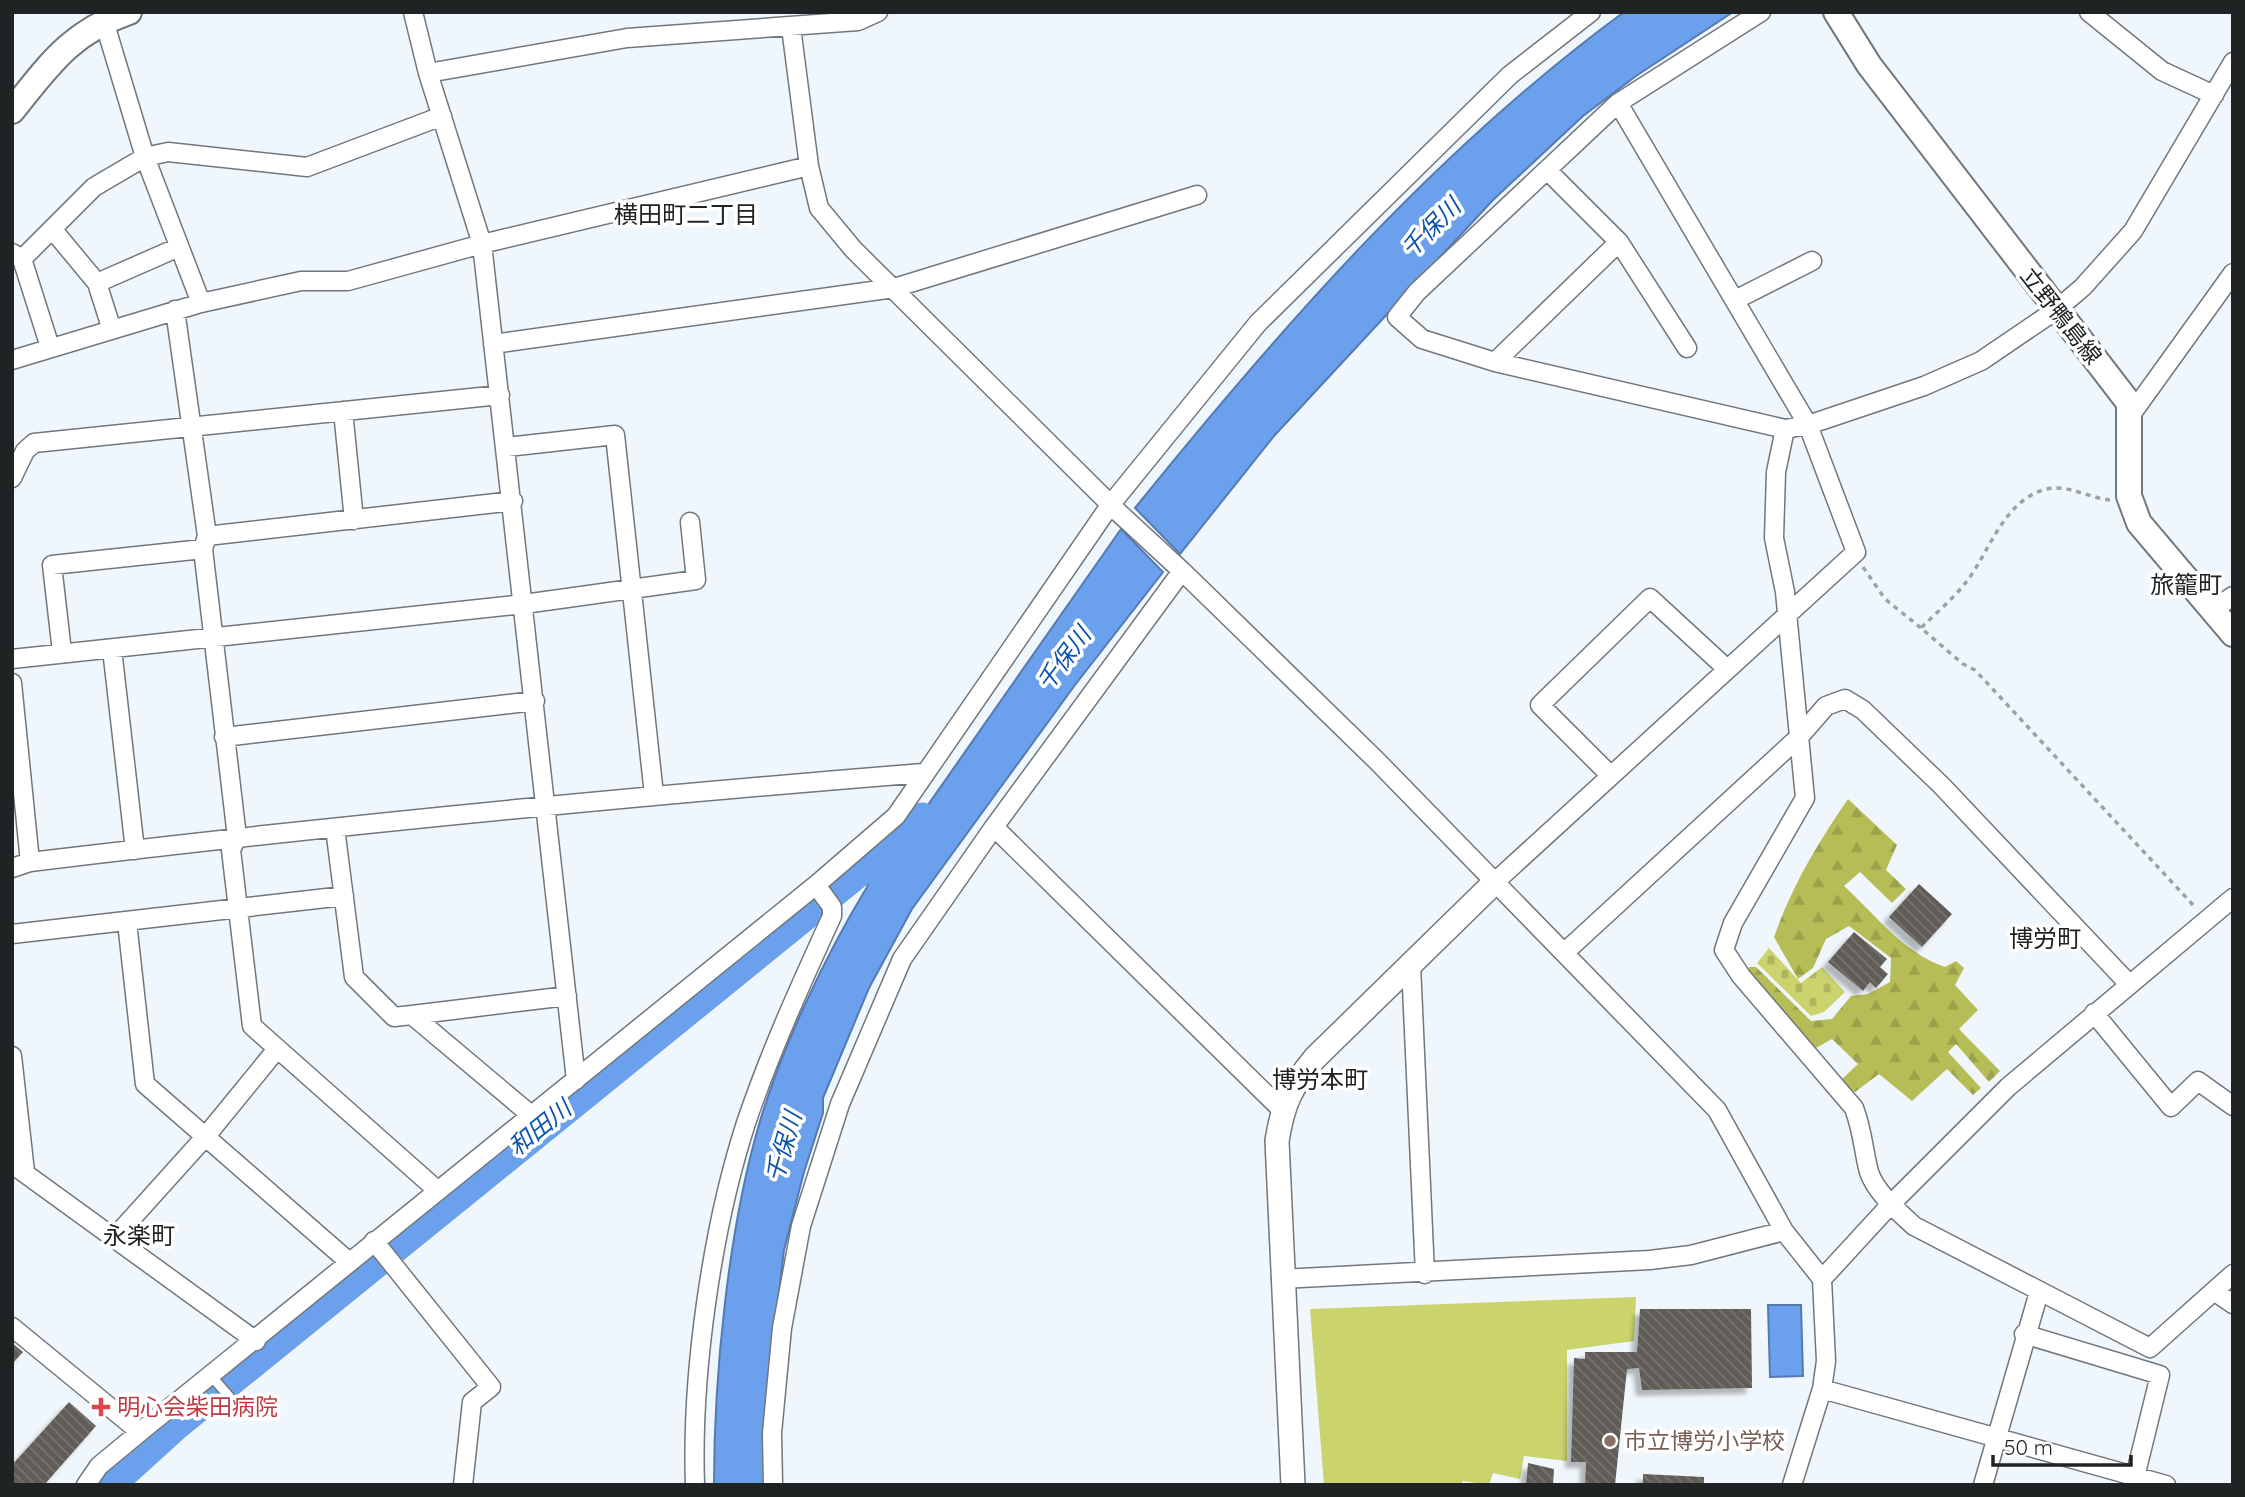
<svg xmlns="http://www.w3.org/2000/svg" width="2245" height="1497" font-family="Quicksand,'Noto Sans JP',sans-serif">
<defs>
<pattern id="forest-firs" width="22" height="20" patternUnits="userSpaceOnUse" patternTransform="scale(1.75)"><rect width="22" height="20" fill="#b6bd56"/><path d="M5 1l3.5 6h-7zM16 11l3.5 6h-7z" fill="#9ca24b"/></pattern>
<pattern id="cemetery-stones" width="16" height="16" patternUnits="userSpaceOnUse" patternTransform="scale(1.75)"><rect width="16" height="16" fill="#cbd36d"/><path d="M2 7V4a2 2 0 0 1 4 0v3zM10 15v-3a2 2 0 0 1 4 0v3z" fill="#aeb55e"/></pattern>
<pattern id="building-back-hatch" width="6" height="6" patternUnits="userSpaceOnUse" patternTransform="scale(1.75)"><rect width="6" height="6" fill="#605b56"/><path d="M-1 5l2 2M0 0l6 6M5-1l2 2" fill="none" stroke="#777470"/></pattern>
<filter id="shadow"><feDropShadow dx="-6" dy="6" stdDeviation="2" flood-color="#0004"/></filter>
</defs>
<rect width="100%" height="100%" fill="#f0f7fc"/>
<path fill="url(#forest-firs)" d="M1848,799l49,46 -11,25 20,19 -14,14 -32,-31 -16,14c32,29 58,66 101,81l11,-6 8,7 -9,17 23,25 -19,19 41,42 -11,11 -33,-38 -8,8 33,36 -8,7 -26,-26 -35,32 -33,-27 -24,18 -15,-11 18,-17 -26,-25 -18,10 -67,-72 2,-10h7l55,54 21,-2 19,-23 17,-2 22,-12 1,-24 -42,-32 -23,13 -13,29 -15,11 -24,-42c18,-51 43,-93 74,-138z"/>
<path fill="url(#cemetery-stones)" d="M1769,948l32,35 21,-16 23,25 -21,20 -13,4 -54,-53z"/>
<path fill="#cbd36d" d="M1636,1297l-2,44 -67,9v111l-43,-5 -4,23 -27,-6 -4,12 -26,-4 -2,4h-137l-14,-176z"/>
<path fill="#6ba0ed" stroke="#547ab1" stroke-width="2" d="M1624,12h109l-97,64 -53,40 -90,84 -219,236 -94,118 -45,-46c146,-181 301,-358 489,-496z
M1121,529l42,43 -88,113 -163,224 -43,79 -46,110v15l-19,59 -20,78 -19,163 1,72h-52c0,-110 14,-252 44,-357 22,-77 67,-172 109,-241l2,-7 -4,-7 22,-23 29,-40 7,2z
M1768,1305h33l2,71 -33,1z"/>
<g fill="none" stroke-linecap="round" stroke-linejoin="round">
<path stroke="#6ba0ed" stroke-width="33" d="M108,1485l66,-60 748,-606"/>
</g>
<path fill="url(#building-back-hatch)" filter="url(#shadow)" d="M1919,884l33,30 -30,33 -33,-30z
M1854,932l33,27 -7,8 8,7 -12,14 -6,-6 -7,9 -35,-29z
M1640,1309h111l1,79 -110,2 -3,-22 -12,1 -12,116h-30l1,-23h-15l3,-104 11,1v-7h52z
M12,1343l11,9 -11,12z
M69,1402l27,24 -52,59h-32v-20z
M1528,1463l26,6 -1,16h-27z
M1643,1474l61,3v8h-61z"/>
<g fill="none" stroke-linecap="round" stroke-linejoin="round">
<defs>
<path id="service" d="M212,1377l29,33"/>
<path id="minor" d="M413,12l15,61 54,171 94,836
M2089,12l73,59 52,24
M104,21l41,136 56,146
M791,27l18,139 10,42 34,41 266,264 63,58 195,190 340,349 67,121 38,48 4,82 -4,28 -30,96
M2233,62l-100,169 -50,56 -27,23 -75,51 -57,25 -116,39 -23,4 -9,43 -2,66 11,54 20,206 -72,125 -9,27 17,26 113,132c9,24 9,41 15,64 7,21 30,40 45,54l236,122 83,-74
M428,73l199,-35 231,-17 20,-9
M1547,170l72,72 68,106
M53,230l44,53 14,44
M1619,242l-124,120 -73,-23 -25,-22 20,-25 201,-189 143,-91
M12,253l10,6 72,-72 51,-30 23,-5 139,15 135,-51
M22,259l28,88
M97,283l82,-36
M1735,300l77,-39
M175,310l32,226 -4,13 34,288 -6,13 21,176 185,164
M493,344l401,-56 303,-93
M12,360l189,-57 100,-22h47l134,-37 327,-78
M1495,362l290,67
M343,411l11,109
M2130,416l103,-143
M507,447l108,-12 39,360
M12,478l13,-27 9,-8 466,-48
M207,536l306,-35
M2211,611l22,-15
M112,649l23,201
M62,652l-10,-87 151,-16
M12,659l512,-55 172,-24 -6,-58
M12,683l18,179
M224,737l311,-36
M1610,775l-70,-70 110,-107 76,70
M994,827l288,283
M335,828l19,149 40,40 18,-2 119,100
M12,868l18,-6c297,-36 595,-65 893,-89
M1496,881l360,-329 -48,-127 -190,-322
M127,922l18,162 203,177
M12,934l332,-38
M1565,952l234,-215 27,-31 19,-7 18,11 79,76 187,198
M1411,965l14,309
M2094,1013l77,94 27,-26 35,25
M412,1015l155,-19
M12,1056l13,116
M12,1164l244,177
M115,1237l91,-101 71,-87
M374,1241l117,146 -19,15 -9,83
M1281,1279l369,-19 41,-5 93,-24
M1822,1279l69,-75 117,-117 225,-189
M2214,1291l19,13
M12,1327l128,105
M2024,1334l136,41 -27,110
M1822,1389l344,96
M86,1485l13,-19 41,-34 676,-547 80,-69 215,-312 147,-181 252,-248 81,-63
M695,1485c-4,-111 17,-257 51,-362 24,-71 55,-139 86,-207v-9l-16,-22
M773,1485l-1,-52 10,-105 19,-102 39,-122 62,-145 92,-132 188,-256
M1983,1485l56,-193"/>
<path id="tertiary" d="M1293,1485l-16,-344c6,-38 14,-54 38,-83l181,-177"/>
<path id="secondary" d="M1836,12l33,53 260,338v93l10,27 94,111
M12,111c37,-46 59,-79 117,-99"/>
</defs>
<use href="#service" stroke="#71777c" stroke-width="12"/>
<use href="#minor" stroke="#71777c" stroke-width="21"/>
<use href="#tertiary" stroke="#71777c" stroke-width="26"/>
<use href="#secondary" stroke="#71777c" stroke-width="28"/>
<path stroke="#9da2a5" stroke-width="3.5" stroke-dasharray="5 5" stroke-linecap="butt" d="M2110,500c-21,-2 -42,-16 -63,-11 -43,10 -57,62 -80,92 -13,17 -31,32 -46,47l42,36 12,6 220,237
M1863,567l22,32 36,29"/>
<use href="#service" stroke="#fff" stroke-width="9"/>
<use href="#minor" stroke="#fff" stroke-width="18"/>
<use href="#tertiary" stroke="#fff" stroke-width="23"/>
<use href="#secondary" stroke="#fff" stroke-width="24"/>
</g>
<path fill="#e0444e" stroke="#fff" stroke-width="2.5" d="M97.5 1396.5h7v7h7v7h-7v7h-7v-7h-7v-7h7z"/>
<circle fill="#8d6e63" stroke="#fff" stroke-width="2.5" cx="1610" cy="1441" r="7"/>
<g text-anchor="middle" stroke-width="7" stroke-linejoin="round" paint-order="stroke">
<g font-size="23" fill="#202324" stroke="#fff">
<text transform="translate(2061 316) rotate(52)" y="8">立野鴨島線</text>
</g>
<g font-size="23" fill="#be3a42" stroke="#fff" text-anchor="start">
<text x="117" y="1415">明心会柴田病院</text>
</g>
<g font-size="23" fill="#785e54" stroke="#fff" text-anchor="start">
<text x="1624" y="1449">市立博労小学校</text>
</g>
<g font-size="24" fill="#202324" stroke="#fff">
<text x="686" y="223">横田町二丁目</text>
<text x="2186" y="593">旅籠町</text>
<text x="2045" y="947">博労町</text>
<text x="1320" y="1088">博労本町</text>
<text x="139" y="1244">永楽町</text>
</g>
<g font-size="24" font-style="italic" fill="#0b53ac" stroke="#fff">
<text transform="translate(1431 228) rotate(-45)" y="8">千保川</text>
<text transform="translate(1064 659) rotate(-53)" y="8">千保川</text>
<text transform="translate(540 1128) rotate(-39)" y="8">和田川</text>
<text transform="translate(784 1147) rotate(-74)" y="8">千保川</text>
</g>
</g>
<rect width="2245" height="1497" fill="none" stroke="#202324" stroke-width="28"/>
<path d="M1993 1455v10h138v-10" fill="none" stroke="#202324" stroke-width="3.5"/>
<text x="2004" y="1455" font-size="21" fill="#202324" stroke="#ffffff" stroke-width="5" paint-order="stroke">50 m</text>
</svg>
